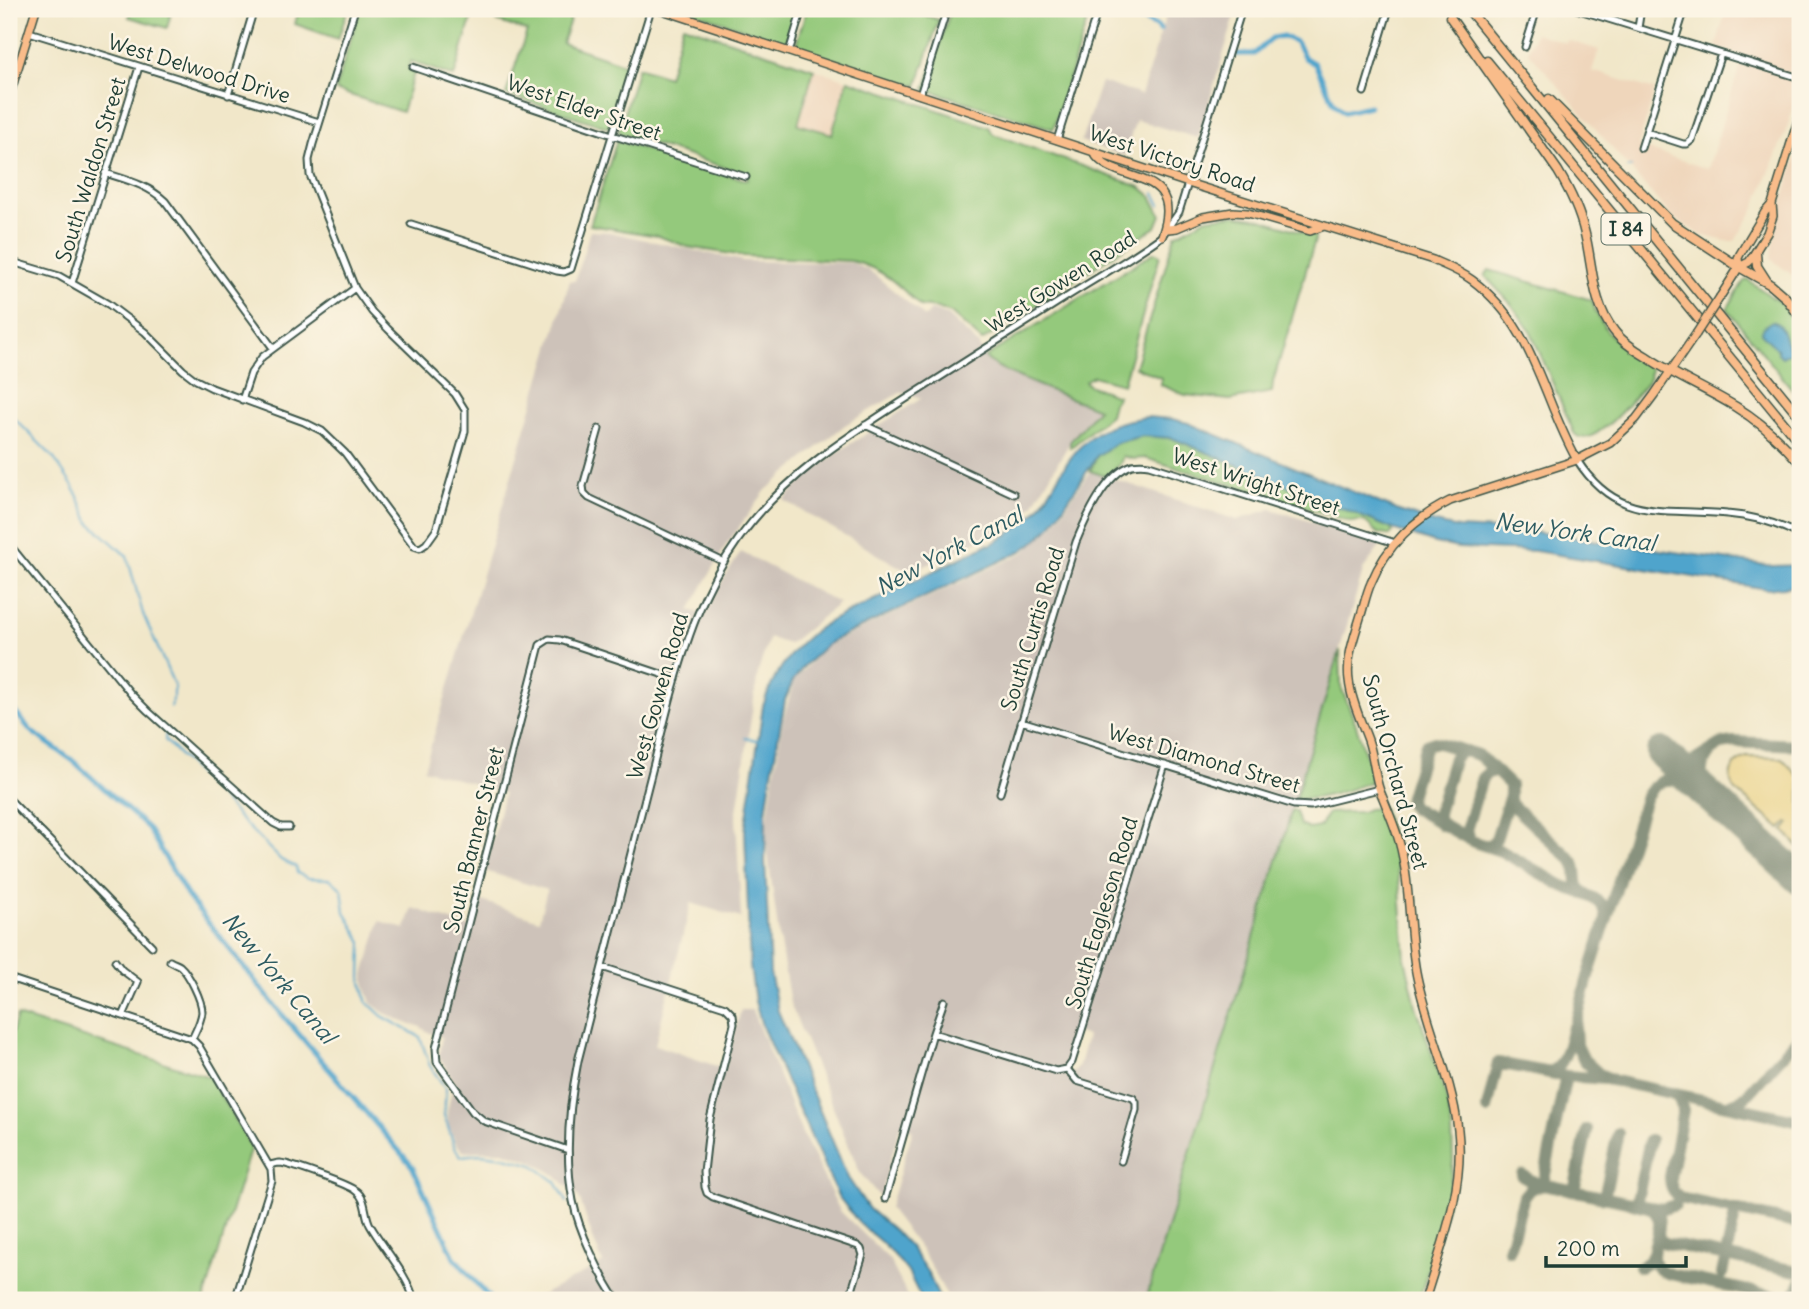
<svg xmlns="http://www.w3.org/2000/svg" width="1809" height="1309" font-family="Delius,sans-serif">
<rect width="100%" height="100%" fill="#fcf5e5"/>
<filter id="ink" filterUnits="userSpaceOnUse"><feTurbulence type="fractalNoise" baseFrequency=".0143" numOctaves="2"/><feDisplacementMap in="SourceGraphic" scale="14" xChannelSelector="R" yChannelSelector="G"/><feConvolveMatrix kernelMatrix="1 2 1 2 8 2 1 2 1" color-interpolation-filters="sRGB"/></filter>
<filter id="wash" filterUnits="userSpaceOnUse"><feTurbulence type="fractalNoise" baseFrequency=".00686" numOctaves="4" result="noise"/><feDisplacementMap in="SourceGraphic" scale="28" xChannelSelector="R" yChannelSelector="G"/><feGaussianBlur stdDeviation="1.57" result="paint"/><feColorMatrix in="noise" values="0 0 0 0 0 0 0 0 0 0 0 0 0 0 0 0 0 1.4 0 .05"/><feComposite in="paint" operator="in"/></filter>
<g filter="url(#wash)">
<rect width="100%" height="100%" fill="#f1e7c9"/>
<path fill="#efd6bb" d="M1726,9h74v75l-12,41 -33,83 -20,33h-10l-24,-6 -30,-19 -143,-165 7,-18 31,10 1,-3 32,10 -7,21 63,19 -17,56 70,23 35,-113 -27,-9z
M814,69l34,11 -16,55 -34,-11z
M1800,142v139l-29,-22 8,-44z"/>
<path fill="#cdc2b9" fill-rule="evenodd" d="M1168,9h69l-39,129 -62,-18 -12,36 -43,-15 20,-59 40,13z
M590,231l19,1 134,29 109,2 18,8 55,46 6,-7 16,5 31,29 9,17 19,10 92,38 -28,33 -37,63 -27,22 -96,46 -126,-73 28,-28 32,-24 78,-50 -21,-6 -56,33 -79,65 -40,55 -36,65 16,5 16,-33 19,-30 98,51 -50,41 -20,-6 -11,34 -22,146 5,100 -50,-15 -36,142 70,24 16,-59h11l49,121 39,80 49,48 21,41h-378l71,-37 -10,-24 -14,-42 -25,-23 -22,-13 -29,-10h-40l-7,-8 -8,-19 -1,-11 7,-32 -15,-25 3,-19 -12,-4 -11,-7 -15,-4 -21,-10 -10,-8 -6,-12 -3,-17 16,-54 25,8 8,-21 62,21 7,-28 57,19 8,-30 -62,-19 19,-78 -80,-24 146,-489 5,1z
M1090,471l147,49 34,-11 111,35 -18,24 -218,732h-200v-6l-22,-40 -35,-46 24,-78 -13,-4 -20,71 -20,-24 -70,-170 -11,-66 -14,-104 18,-113 11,-39 31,-35 198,-93 30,-27zM1075,1032l12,4 -8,29 -4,6 -7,6 -2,-15z"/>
<path fill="#94c97b" stroke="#5a8358" stroke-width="2" d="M132,9h40l-5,19 -38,-11z
M299,9h49l-10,30 -43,-15z
M360,9h101l12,4 -19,64 -43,-16 -3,7 7,2 -13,42 -67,-22z
M500,9h74l-12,34 67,23 -20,62 -103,-34 21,-63 -31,-10z
M684,9h113l-11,34z
M807,9h98l34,11 -22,66 -122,-39z
M951,9h140l-38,120 -128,-40z
M683,25l131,44 -16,55 34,10 16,-54 141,47 4,7 147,53 11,9 10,19 -5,12 -174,114 -31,-28 -13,-5 -18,-2c-22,-22 -38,-38 -69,-45l-107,-5 -56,-9 -30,-11 -68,-11 27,-85 81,27 49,13 1,-5 -130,-42 20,-66 30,10z
M1235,215l26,4 54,17v4l-42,142 -1,10 -42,8 -45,-5 -24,-10v-7l-26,-11 40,-132 32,-17z
M1155,252l5,3 -37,129 -30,-8 -8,5 3,4 30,11 -5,7 -3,12 -40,33v-6l28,-33c-21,-9 -104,-38 -113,-52z
M1489,270l103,30c8,32 32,49 57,67l2,4 -2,3 1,2 -2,5c-11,13 -57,74 -74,52l-43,-101 -19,-27 -27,-29z
M1748,280l35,25 14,25 3,11v58l-73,-90 17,-28z
M1142,436l30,2 218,90 3,4 -3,4c-2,-1 -10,-2 -12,-3 -12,-7 -7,-15 -26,-11l-207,-64 -12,1 -10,-3 -3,8 -12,13 -18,-6 7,-15 19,-13z
M1340,650l1,37 14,35 17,53 -2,7c-25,9 -48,18 -75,17z
M1383,808l10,32 7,49 5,69 11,48 30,90 6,34 1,32 -6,44 -28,94h-273l146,-490 4,1 4,14 9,4 10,-2 9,-14 34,-1 6,-3z
M17,1016l193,61 41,70 -47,153h-195v-257z"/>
<path fill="#eeda9e" stroke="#868c69" stroke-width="2" d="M1747,757l35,1 18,20v70l-16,-17 6,-8 -2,-1 -7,7 -46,-39c-9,-13 -4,-28 12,-33z"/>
<path fill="#50a4cc" stroke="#387080" stroke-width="2" d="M1772,321c13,4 11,19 18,28v4l-8,4 -4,-4v-3l-17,-17 2,-6z
M1147,417l25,2 16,4 211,88 36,12 23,5 77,4 238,34 27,-1v20l-33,4 -232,-38 -77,-3 -23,-5 -45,-15 -218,-90 -30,-2 -26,7 -19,13 -46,70 -15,15 -16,11 -184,87 -11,7 -21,20 -11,15 -8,19 -14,77 -5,35 -1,49 5,112 8,38 70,167 21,31 28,24 13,14 18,26 12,27h-18l-14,-28 -8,-10 -19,-20 -21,-18 -22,-28 -60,-133 -16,-37 -7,-25 -5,-35 -5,-135 18,-125c9,-27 24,-52 47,-71 19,-16 44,-25 66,-36 38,-18 75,-36 112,-55l2,1c18,-10 34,-20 47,-35 14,-17 22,-38 36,-55 19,-26 44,-34 74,-38z"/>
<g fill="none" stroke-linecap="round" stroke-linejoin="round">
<path stroke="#50a4cc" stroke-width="2" d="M1627,168l4,-1
M1154,193l6,12
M9,413l44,44 21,31 16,35 37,33 16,58 32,73 -4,20
M166,731l-1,9 51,53
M745,738l13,2
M219,795l22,25 22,22
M264,843l17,17 15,7 1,6 11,5 22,1 12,10 3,23 17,30 -1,35 5,24 16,15 38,21 10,29 16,23 -2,26 11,33 6,8 20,-2 24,3 28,8 23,17 11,20"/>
<path stroke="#50a4cc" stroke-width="5" d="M1111,11l18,2 29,14 2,3
M1233,54h21l18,-16 11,-2 13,6 9,16 10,6 19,39 10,9 25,-6
M9,705l23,27 40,28 76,68 40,69 91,114 133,155 42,91 37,43"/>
<path stroke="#88927e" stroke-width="12" d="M1667,780l14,-1 17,7
M1708,795c-8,-16 -10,-29 3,-44
M1442,825l-4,-6v-6l16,-55 6,-6 6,-1
M1469,839l-3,-9 16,-52 8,-7 8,2
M1484,845h6l6,-6 14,-44
M1584,894c-11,-9 -5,-20 -10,-32l-61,-56 -3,-5v-16l-28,-27 -4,-3 -43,-13 -9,3 -16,51 -1,5 3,6 62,35 27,9 62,35c18,8 44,10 43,34
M1547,1072c18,-2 21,-29 26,-44
M1613,1080l-14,-6 -15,-14 -8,-17 -1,-17 13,-49 58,-181 7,-9 68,-43 13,-2 66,3
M1672,1093l7,6 4,11 -13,67c0,11 4,19 14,22l116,25
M1728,1105l15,-6 57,-63
M1487,1109l11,-46 68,13
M1522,1175l12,7 115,25 14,2 12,-4
M1574,1191l13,-61
M1604,1198l14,-65
M1636,1204l14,-64
M1649,1207c30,18 -20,55 21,67l121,26
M1658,1231l1,8 6,4 135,29
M1509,1250l15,-54 6,-7 13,-5 23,-108 40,3 194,42
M1640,1267l9,-5 4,-8
M1722,1274l14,-64
M1784,1299l11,-4 5,-12"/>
<path stroke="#88927e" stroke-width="32" d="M1662,753l138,126"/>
</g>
</g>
<g filter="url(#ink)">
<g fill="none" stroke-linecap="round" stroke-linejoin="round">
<defs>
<path id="minor" d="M1576,9l224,69
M1638,28l3,-19
M29,32l290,90
M1525,47l12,-38
M789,52l13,-43
M413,67l205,70 128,40
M1364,92l25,-83
M228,95l26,-86
M920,95l27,-86
M1646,132l37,12h4l5,-4 29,-86
M1057,140l41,-131
M1641,148l44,-139
M105,173c22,7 43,12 60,28l108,147
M411,224l146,47 7,1 7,-3 80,-260
M9,261l50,15 49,28 37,28 38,38 13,10 16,8 92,34 18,9 23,22 69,93 6,2 6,-4 10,-14 29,-99v-21l-10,-16 -67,-65 -16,-17 -17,-24 -45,-113 -1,-15 4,-16 42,-135
M72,283l67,-216
M242,400l9,-27 11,-16 93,-69
M865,425l149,69
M599,429l-16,57 1,7 5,5 135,64
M1577,460c41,64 86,47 150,54 26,2 50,9 73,21
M9,544l122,150 17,17 125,112 8,4h8
M1021,721l273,84 17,1 68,-17
M1000,793l76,-251c10,-24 29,-68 56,-77 6,-1 11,-1 17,0l246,78
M9,799l143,147
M115,961l7,9 16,12 -15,34
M170,961c3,2 7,3 10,5 9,8 22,34 22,46 -1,10 -6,18 -10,27
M602,967l123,40 8,8 1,9 -24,95 -6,53 1,15 2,6 6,4 145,49 3,3 2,6 -14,45
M9,978l183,61 7,7 72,123 1,12 -37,119
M933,1033l123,38 11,-2
M1067,1069l5,-7 93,-297
M1067,1069l10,12 56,17 3,4v8l-15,51
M568,1150l-84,-29 -11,-9 -36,-50 -1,-14 104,-403 9,-6 11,1 116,39
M269,1165c3,0 7,-2 11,-2 10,1 68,21 76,28 11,8 8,23 14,34 13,23 38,50 44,75
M885,1199l48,-166 11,-32
M617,1300c-17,-25 -38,-69 -44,-99 -9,-46 -4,-95 5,-140l92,-361c15,-56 33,-112 68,-160 46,-64 108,-103 174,-145 52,-33 104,-66 156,-99 32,-20 64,-38 94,-60l17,-24 63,-203"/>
<path id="major" d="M659,9l529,174 245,77c13,6 27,11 39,20 63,47 69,116 105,180
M9,97l27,-88
M1094,153c19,33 93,12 68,83
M1168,229l9,-1 26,-11 30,-5 15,1 62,18 14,-5
M1739,267l10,-5 18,-29 6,-17 -1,-12 28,-90
M1720,297l19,-30 -1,-9 2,-4 25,-42 7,-8
M1425,1300c16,-54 40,-112 33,-170 -6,-55 -32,-104 -42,-158 -8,-44 -5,-88 -17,-131 -5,-17 -12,-33 -19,-50 -6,-16 -6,-34 -12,-51 -7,-19 -17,-40 -19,-60 -3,-21 5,-42 11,-62 4,-12 6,-24 11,-35 15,-37 44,-65 79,-82l127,-41 33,-17 26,-24 18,-24 42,-61"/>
<path id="highway" d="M1468,9l332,408
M1450,17l108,154c12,20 22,41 27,63 8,33 7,70 29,97 8,11 21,19 33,26 28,19 60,32 89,50 25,15 45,34 64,56
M1487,61l313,382
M1549,99l123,124 67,44 32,18 15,13 14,19
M1756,253l1,13 9,14"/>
</defs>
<use href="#minor" stroke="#3e564a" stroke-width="9"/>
<use href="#major" stroke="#3e564a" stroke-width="10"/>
<use href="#highway" stroke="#3e564a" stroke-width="11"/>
<use href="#minor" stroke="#fff" stroke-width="5"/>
<use href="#major" stroke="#f9bc8a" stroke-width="7"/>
<use href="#highway" stroke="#f9bc8a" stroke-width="8"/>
<defs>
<path id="major-bridge" d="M1696,334l24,-37"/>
</defs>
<use href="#major-bridge" stroke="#3e564a" stroke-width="10" stroke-linecap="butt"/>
<use href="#major-bridge" stroke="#f9bc8a" stroke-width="7"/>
</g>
</g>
<g text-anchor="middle" stroke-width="5" stroke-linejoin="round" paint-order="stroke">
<rect fill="#fcf5e5" stroke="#617469" stroke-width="2" x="1601.5" y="213.5" width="49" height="31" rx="5"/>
<g font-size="19" font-weight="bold" fill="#1f3d34">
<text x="1626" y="236">I 84</text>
</g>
<g font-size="21" fill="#1f3d34" stroke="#fcf5e5">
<text transform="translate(199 69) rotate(17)" y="7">West Delwood Drive</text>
<text transform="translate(584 108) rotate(19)" y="7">West Elder Street</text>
<text transform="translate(1172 159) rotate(18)" y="7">West Victory Road</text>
<text transform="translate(91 170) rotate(-73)" y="7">South Waldon Street</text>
<text transform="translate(1061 282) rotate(-32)" y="7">West Gowen Road</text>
<text transform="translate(1256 482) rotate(18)" y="7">West Wright Street</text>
<text transform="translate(1033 629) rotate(-73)" y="7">South Curtis Road</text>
<text transform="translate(658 696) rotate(-74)" y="7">West Gowen Road</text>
<text transform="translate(1204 759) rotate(16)" y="7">West Diamond Street</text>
<text transform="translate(1395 772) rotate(75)" y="7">South Orchard Street</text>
<text transform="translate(474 840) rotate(-76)" y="7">South Banner Street</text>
<text transform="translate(1102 913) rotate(-73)" y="7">South Eagleson Road</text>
</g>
<g font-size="23" font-style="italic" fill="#2e5c62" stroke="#fcf5e5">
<text transform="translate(1575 532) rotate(8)" y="8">New York Canal</text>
<text transform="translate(949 551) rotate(-28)" y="8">New York Canal</text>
<text transform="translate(279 978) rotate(50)" y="8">New York Canal</text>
</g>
</g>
<rect width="1809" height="1309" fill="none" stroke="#fcf5e5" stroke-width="35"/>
<path d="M1546 1256v10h140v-10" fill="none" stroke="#1f3d34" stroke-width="3.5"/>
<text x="1557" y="1256" font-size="21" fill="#1f3d34" stroke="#fcf5e5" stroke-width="5" paint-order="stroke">200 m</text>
</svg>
